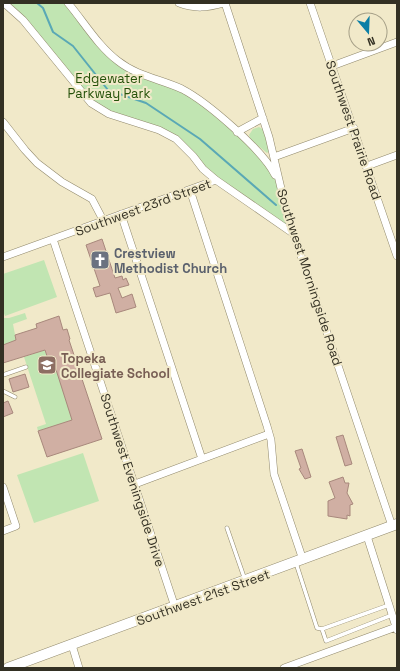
<svg xmlns="http://www.w3.org/2000/svg" width="400" height="671" font-family="'Space Grotesk',sans-serif">
<rect width="100%" height="100%" fill="#f1e9c9"/>
<path fill="#c1e5b2" d="M4,3h64l50,58 64,29 74,59 17,21 21,64 -78,-54 -40,-41 -76,-30z
M259,127l5,3 5,21 -2,2 -16,-13 -2,-5 4,-6z
M44,260l13,37 -52,19 -2,-5v-37z
M25,313l2,6 -14,5 3,16 -13,5v-27h6z
M45,350l3,9 4,-2 26,61 -40,13 -1,-4 9,-3 -22,-67z
M83,453l16,48 -65,22 -17,-48z"/>
<g fill="none" stroke-linecap="round" stroke-linejoin="round">
<path stroke="#5aa8b5" stroke-width="2" d="M37,3l6,5 10,24 20,14 35,44 38,13 54,36 76,66"/>
</g>
<path fill="#d0afa3" stroke="#a8887c" d="M102,239l13,39 7,-2 1,4 3,-2 3,7 -11,3 4,10 10,-4 4,13 -20,6 -6,-20 -14,4 -3,-9 7,-2 -14,-41z
M59,316l4,14 4,-1 3,10 -1,1 33,99 -55,18 -9,-26 34,-11 -20,-63 -4,2 -3,-9 -42,13v-18l13,-5 -1,-5 22,-7 -1,-4z
M25,374l4,13 -16,5 -4,-13z
M8,401l5,12 -10,4v-14z
M343,435l9,29 -7,2 -9,-29z
M302,449l9,28 -6,2 -6,-10 2,-1 -6,-17z
M343,477l2,6h4l-2,10 6,11 -3,1v11l-3,-1v4l-19,-3v-15l7,-3 -6,-16z"/>
<g fill="none" stroke-linecap="round" stroke-linejoin="round">
<defs>
<path id="service" d="M3,375l23,-8
M3,391l12,6
M227,528l18,52
M296,563l21,65 5,1
M389,605l-67,24 4,12 66,-26"/>
<path id="minor" d="M4,3l19,17 68,83 18,11 50,16 17,9 17,17 10,13 13,11 78,54
M68,3c16,19 30,43 50,58 19,15 42,18 64,28 25,13 81,61 93,86
M179,3c16,6 28,5 45,0
M225,3l44,134 18,77 105,312
M310,3l87,253
M332,66l65,-24
M3,122l22,28 12,13 25,19 30,17 11,21
M237,132l26,-14
M274,157l80,-29
M367,166l30,-11
M190,190l77,236 4,14 3,34 29,86
M121,214l81,245
M53,239l122,368
M3,257l213,-77
M135,484l134,-50
M3,487l13,39 -13,5
M367,536l30,94
M72,645l7,23
M284,668l112,-41"/>
<path id="secondary" d="M8,668l389,-144"/>
</defs>
<use href="#service" stroke="#91896c" stroke-width="4.5"/>
<use href="#minor" stroke="#91896c" stroke-width="8"/>
<use href="#secondary" stroke="#91896c" stroke-width="11"/>
<use href="#service" stroke="#fff" stroke-width="3.5"/>
<use href="#minor" stroke="#fff" stroke-width="7"/>
<use href="#secondary" stroke="#fff" stroke-width="10"/>
</g>
<defs>
<symbol id="church-square" viewBox="-11 -11 22 22"><rect x="-9" y="-9" width="18" height="18" rx="4" fill="#6b7280" stroke="#f1e9c9"/><path d="M-1.2-6h2.4v3.5h3.3v2.4h-3.3V6h-2.4V-.1h-3.3v-2.4h3.3Z" fill="#fff"/></symbol>
<symbol id="school-square" viewBox="-11 -11 22 22"><rect x="-9" y="-9" width="18" height="18" rx="4" fill="#8d6e63" stroke="#f1e9c9"/><path d="M0-5L7-2L0 1L-7-2ZM-4 1L0 2.5L4 1V4Q0 6-4 4Z" fill="#fff"/></symbol>
</defs>
<g fill-rule="evenodd">
<use href="#church-square" x="89" y="249" width="22" height="22"/>
<use href="#school-square" x="36" y="354" width="22" height="22"/>
</g>
<g text-anchor="middle" stroke-width="4" stroke-linejoin="round" paint-order="stroke">
<g font-size="13" fill="#26520a" stroke="#f1e9c9">
<text x="109" y="83">Edgewater<tspan x="109" dy="15">Parkway Park</tspan></text>
</g>
<g font-size="13" fill="#333023" stroke="#f1e9c9">
<text transform="translate(354 130) rotate(71)" y="5">Southwest Prairie Road</text>
<text transform="translate(143 207) rotate(-20)" y="5">Southwest 23rd Street</text>
<text transform="translate(310 277) rotate(72)" y="5">Southwest Morningside Road</text>
<text transform="translate(133 480) rotate(72)" y="5">Southwest Eveningside Drive</text>
<text transform="translate(203 597) rotate(-20)" y="5">Southwest 21st Street</text>
</g>
<g font-size="13" font-weight="bold" fill="#5b616d" stroke="#f1e9c9" text-anchor="start">
<text x="114" y="258">Crestview<tspan x="114" dy="15">Methodist Church</tspan></text>
</g>
<g font-size="13" font-weight="bold" fill="#785e54" stroke="#f1e9c9" text-anchor="start">
<text x="61" y="363">Topeka<tspan x="61" dy="15">Collegiate School</tspan></text>
</g>
</g>
<rect width="400" height="671" fill="none" stroke="#333023" stroke-width="8"/>
<g transform="translate(368 32) rotate(161)"><circle r="19" fill="#f1e9c9" stroke="#a59f87"/>
<path d="M0-3L7 15L0 10L-7 15Z" fill="#0b7fa6"/>
<text y="-6" font-size="11" font-weight="bold" text-anchor="middle" fill="#333023">N</text>
</g>
</svg>
